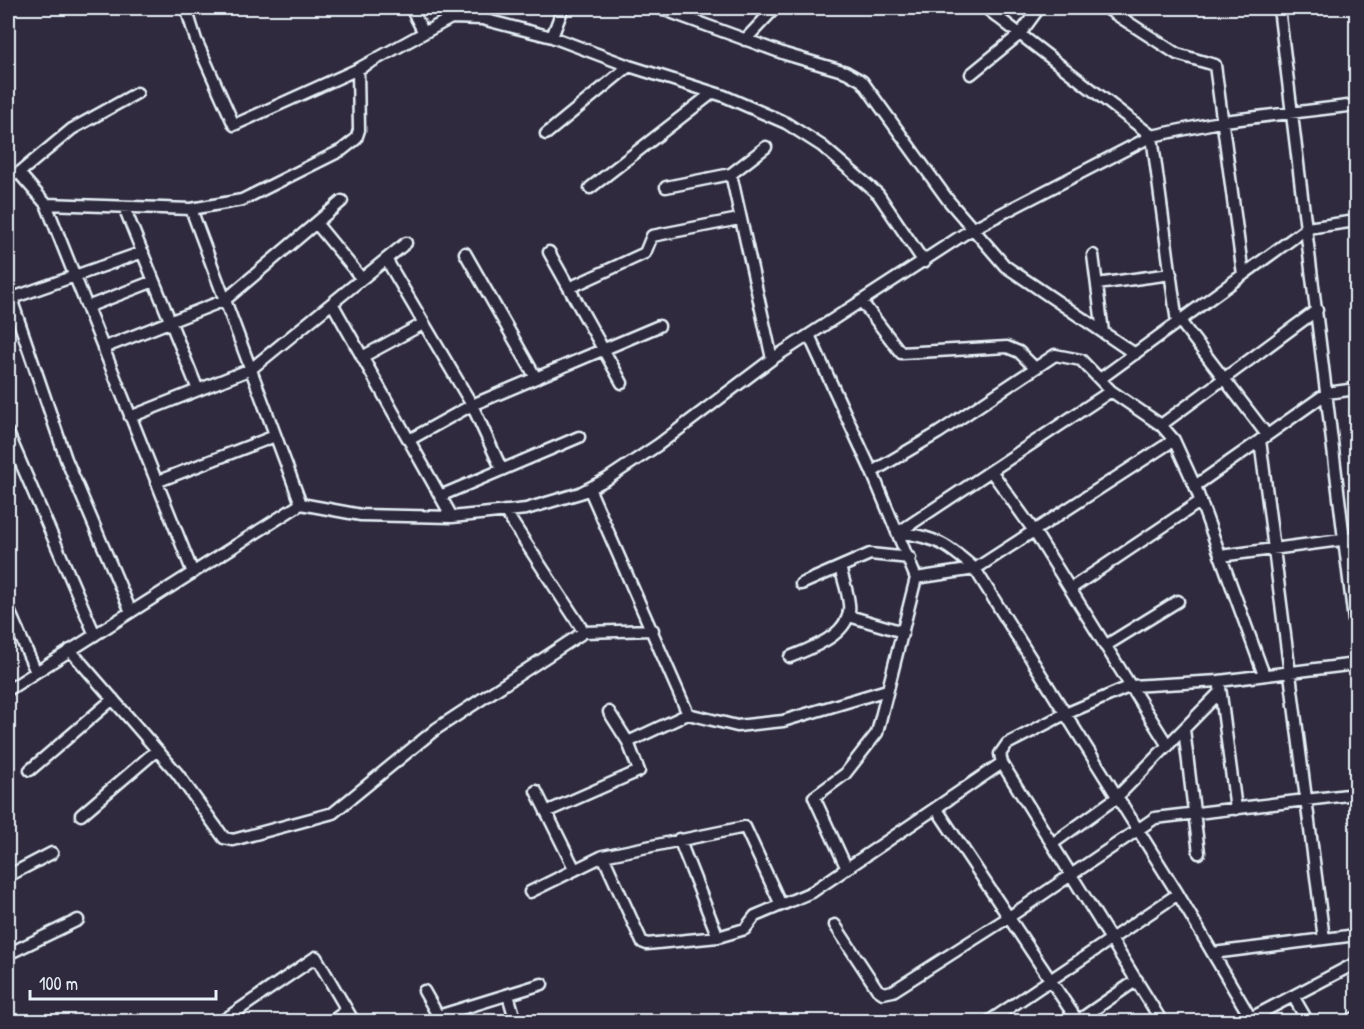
<svg xmlns="http://www.w3.org/2000/svg" width="1364" height="1029" font-family="'Patrick Hand',sans-serif">
<rect width="100%" height="100%" fill="#2f2a3d"/>
<filter id="ink" filterUnits="userSpaceOnUse"><feTurbulence type="fractalNoise" baseFrequency=".0167" numOctaves="2"/><feDisplacementMap in="SourceGraphic" scale="12" xChannelSelector="R" yChannelSelector="G"/><feConvolveMatrix kernelMatrix="1 2 1 2 8 2 1 2 1" color-interpolation-filters="sRGB"/></filter>
<g filter="url(#ink)">
<g fill="none" stroke-linecap="round" stroke-linejoin="round">
<defs>
<path id="street" d="M186,8l10,32 38,85 124,-56 93,-51 31,1 70,18 77,29 95,30 62,27 36,23 56,48 46,68
M411,8l12,23
M659,8l126,46 61,18 16,9 86,119 57,66 130,88
M986,8l166,128 25,187
M1106,8l71,46 38,11 28,210
M1279,8l77,629
M552,37l11,-29
M745,40l30,-32
M971,74l49,-40 19,-26
M546,134l83,-68
M19,173l27,31 147,369
M731,174l41,185
M8,175l11,-2 53,-44 65,-36
M666,187l65,-13 35,-27
M590,188l121,-94
M46,204l145,5 51,-9 100,-50 14,-11 3,-9 -1,-61
M124,207l74,183
M191,209l110,295
M316,223l46,56
M549,252l73,131
M465,253l71,125
M1093,255l10,77
M386,259l86,146 30,65
M1097,284l74,-10
M569,288l76,-35 7,-17 87,-17
M862,302l39,51 106,-6 12,5 16,16
M332,303l120,214
M87,307l67,-26
M1180,321l87,114
M809,335l63,137 44,106 -39,155 -32,41 -31,23 33,72
M103,348l122,-48 117,-99
M362,357l61,-33
M1100,379l207,-151 49,-7
M1111,391l-212,141c38,6 48,12 76,37l203,325 75,128
M130,417l121,-48 155,-126
M1161,425l156,-115
M8,433l87,202
M409,440l63,-35 187,-79
M1260,440l64,499
M991,471l43,60 134,215
M872,472l66,-39 117,-78 26,5 30,31 50,34 13,15 21,46 69,189
M156,482l119,-46
M1195,486l132,-93 29,-4
M589,488l99,226
M440,496l139,-59
M505,511l79,121
M1220,556l136,-18
M916,578l59,-9 199,-129
M801,584l69,-30 40,4
M1070,589l131,-88
M8,608l28,64
M131,612l-65,-153 -53,-155 2,-7 128,-45
M849,616l54,16
M1105,646l73,-45
M70,650l107,123 47,65 9,2 100,-27 103,-84 148,-97 69,-2
M790,657c21,-9 63,-23 59,-53 -1,-12 -6,-25 -9,-37
M1220,687l16,122
M8,690l293,-186 60,11 91,2 74,-8 54,-16 27,-14 51,-34 114,-86 200,-130 180,-93 72,-15 132,-16
M1184,729l15,124
M628,742l60,-28 49,12 46,-5 104,-31
M30,770l83,-71
M536,791l39,79
M936,808l141,212
M546,812l93,-41 -11,-29 -19,-30
M81,815l76,-65
M679,839l39,98
M1052,844l64,-46 104,-106
M603,856l39,86 5,2 71,-7 27,-8 10,-13 57,-24 190,-129
M8,876l44,-23
M530,892l73,-36 142,-29 36,78
M835,925l42,64 6,4 10,-2 116,-74 146,-99 201,-24
M1213,953l143,-18
M8,954l70,-34
M424,991l17,30
M508,995l8,27
M1293,996l15,26
M438,1016l104,-32
M1251,1018l105,-55
M221,1022l95,-65 38,65
M331,1022l16,-12
M988,1022l190,-128
M1076,1022l61,-42
M1162,1022l-160,-259 -2,-9 7,-10 56,-29 68,-29 88,-5 137,-17
M1348,1022l8,-5"/>
</defs>
<use href="#street" stroke="#e8f1f8" stroke-width="15"/>
<use href="#street" stroke="#2f2a3d" stroke-width="10"/>
</g>
</g>
<rect width="1364" height="1029" fill="none" stroke="#2f2a3d" stroke-width="30"/>
<rect x="15" y="15" width="1334" height="999" fill="none" stroke="#e8f1f8" stroke-width="2" filter="url(#ink)"/>
<path d="M30 990v9h186v-9" fill="none" stroke="#e8f1f8" stroke-width="3"/>
<text x="39" y="990" font-size="18" fill="#e8f1f8" stroke="#2f2a3d" stroke-width="4.5" paint-order="stroke">100 m</text>
</svg>
